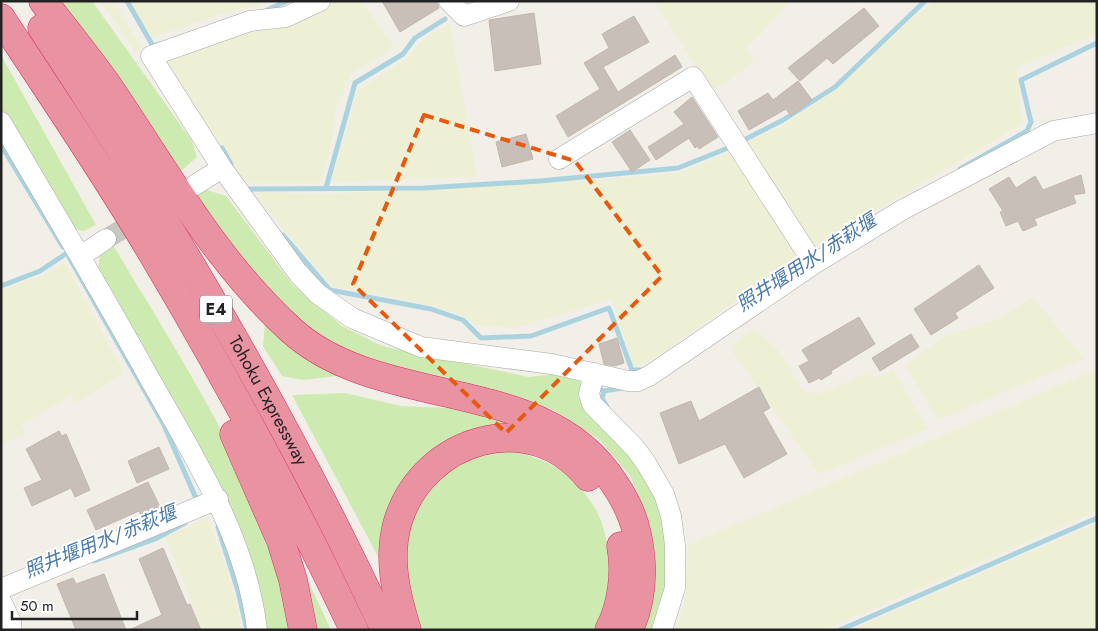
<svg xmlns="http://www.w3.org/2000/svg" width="1098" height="631" font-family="Jost,'Noto Sans JP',sans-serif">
<rect width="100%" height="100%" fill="#f2efe9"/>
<path fill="#eef0d5" d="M100,1h14l27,46 -6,5z
M129,1h136l-6,5 -32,6 -76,26z
M326,1h36l32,46 -43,27 -15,34 -5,38 -12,37h-73l-24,-38 -9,1 -50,-81 1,-9z
M654,1h137l-44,47 7,14 -36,26 -10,-2z
M936,1h161v33l-80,33 5,57 -204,121 -6,-1 -66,-102 33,-14 59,-40 81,-76z
M450,23l27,154 -146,5 27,-92 49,-32 13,-16z
M730,152l66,98 -4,12 -144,100 -14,5 -23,-68 -94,29 -42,-3 -14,-10 -30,-10 -99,-19 -76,-89 1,-5 71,2 280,-15 70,-6z
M65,262l59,111 -48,31 -5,-8 -50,29 5,9 -25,10v-155l41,-13z
M1033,297l51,62 -146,61 -33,-55 40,-29 51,-16z
M755,328l25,24 24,40 18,1 48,-21 6,5 17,-7 35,59 -109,45 -90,-127z
M1097,369v142l-273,119h-148l9,-29 3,-56z
M207,518l20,52 15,60h-39l-38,-93z
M1097,523v107h-246z"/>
<path fill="#cdebb0" d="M57,1h35l100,140 5,16 -17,15z
M1,55l95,170 -12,6 -13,-3 -70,-118z
M207,190l19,6 66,88 50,42 40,20 147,31 26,-3 26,8 -3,15 12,18 59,62 20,56 -2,49 -16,48h-9l10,-31 3,-47 -8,-35 -16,-40 -31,-37 -47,-30 -183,-47 -69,-37 -59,-63 -45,-68z
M113,245c56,94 118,188 156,292 11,29 14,63 21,93h-26l-14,-66 -152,-294 2,-19z
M265,322l75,51 -3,3 -34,4 -21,-4 -19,-30z
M345,393l56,13 68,3 56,21 -30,-4 -42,10 -36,29 -36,97 -89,-167z
M513,450c19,7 44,14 58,28 9,9 21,23 26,34 16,31 18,89 -3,118h-174c-5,-19 -13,-40 -15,-60 -4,-56 24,-99 78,-117 9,-3 20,-2 30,-3z
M297,557l34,73h-18z"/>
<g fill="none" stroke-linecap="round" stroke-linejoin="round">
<path stroke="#aad3df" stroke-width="5" d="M127,1l26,45 6,-2
M265,11l22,-10
M740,142l43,-22 52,-33 90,-86
M1,145l62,102
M217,152l5,-4 9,16
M960,169l67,-38 4,-9 -10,-42 76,-37
M326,188l29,-105 48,-29 12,-16 30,-19
M246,189l178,-1 116,-7 138,-13 55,-22
M283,235l47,55 101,19 32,11 18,18 50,-2 78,-28 23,62h13
M69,257l94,166 32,73 6,6
M1,286l39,-15 27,-18
M594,386l10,5 18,-3
M604,391l-2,7 5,9
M218,527l20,64 9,39
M94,561l61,-22 30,-16
M840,630l257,-112"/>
</g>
<path fill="#c7bfb8" stroke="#c4b6ab" d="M382,1h55l2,7 -39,24z
M864,8l15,18 -46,38 -6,-6 -27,23 -12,-13z
M534,13l7,51 -46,7 -6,-51z
M634,16l15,26 -46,25 15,25 57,-37 7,12 -114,70 -12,-21 44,-27 -16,-26 25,-15 -7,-14z
M798,81l14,19 -21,16 -5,-7 -37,21 -11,-19 30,-18 5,7z
M692,97l26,40 -19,12 -1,-3 -3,2 -6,-10 -33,22 -8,-13 36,-23 -10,-12z
M630,130l20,30 -18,12 -20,-30z
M526,134l7,25 -31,8 -6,-25z
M1081,175l4,18 -12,2 3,8 -42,16 3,6 -14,6 -5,-10 -12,5 -6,-14 3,-1 -14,-22 20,-12 7,11 19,-12 8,14z
M979,265l15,23 -39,25 3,5 -27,17 -17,-26z
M859,317l16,27 -44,27 1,2 -11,7 -2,-2 -10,5 -10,-17 10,-5 -7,-11z
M911,334l8,13 -39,24 -8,-13z
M617,338l7,25 -9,3 -11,-2 -5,-20z
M759,387l11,21 -7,4 24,42 -43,24 -19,-34 -46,20 -19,-51 31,-12 8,20z
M59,431l3,5 4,-2 24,56 -15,7 -4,-9 -39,18 -8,-18 18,-8 -16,-31z
M159,447l10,22 -32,14 -9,-22z
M148,482l12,25 -19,8 -2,-4 -43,19 -9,-20z
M163,548l24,57 3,-1 11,26h-72l33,-15 -23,-56z
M104,574l22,56h-50l-19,-46 16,-6 3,6z"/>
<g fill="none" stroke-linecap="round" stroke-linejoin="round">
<path stroke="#c8c6c1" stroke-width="20" stroke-dasharray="20 10" stroke-linecap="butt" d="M106,239l38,-23"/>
<defs>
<path id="minor" d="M320,1l-34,16 -36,4 -99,35 71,112 76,105 20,21 34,24 69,29 131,17 76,17h10l11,-5 165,-112 88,-54 151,-79 44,-8
M449,1l15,15 45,-15
M1,122c51,86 102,172 150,259 44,77 96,159 106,249
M559,159l134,-82 121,187
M195,185l27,-17
M81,256l25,-17
M594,373l-5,21 3,10 43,44 11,15 18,31 7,22 4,29v43l-13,42
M1,589l217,-90
M1,601l10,21v8"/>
<g id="motorway">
<path d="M43,1c21,27 43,54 63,82 58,85 108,177 185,247 90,82 254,43 323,153 11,16 19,32 23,51 7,32 6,65 -8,96"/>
<path d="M1,18c51,78 104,155 151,235 73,123 141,248 202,377"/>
<path id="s1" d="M42,28c127,192 246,392 343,602"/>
<path d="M234,434l47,107 12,39 10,50"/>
<path d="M407,630c-11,-35 -20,-72 -9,-109 26,-83 133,-115 190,-44"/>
<path d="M609,630c13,-24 17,-58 12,-84"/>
</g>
</defs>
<use href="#minor" stroke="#a9a9a9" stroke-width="21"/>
<use href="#motorway" stroke="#dc2a67" stroke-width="29"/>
<use href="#minor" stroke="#fff" stroke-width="20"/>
<use href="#motorway" stroke="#e892a2" stroke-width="28"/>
</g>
<path fill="none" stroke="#e8590c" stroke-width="4" stroke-dasharray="10 6" stroke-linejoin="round" d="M424,115l151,46 87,115 -156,157 -153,-149z"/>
<g text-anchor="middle" stroke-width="4" stroke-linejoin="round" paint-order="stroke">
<rect fill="#fff" stroke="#646464" stroke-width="1" x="200" y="295.5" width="32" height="27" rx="4"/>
<g font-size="16" font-weight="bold" fill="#222">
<text x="216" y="315">E4</text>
</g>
<g font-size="18" fill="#222" stroke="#fff">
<text dy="6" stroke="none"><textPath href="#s1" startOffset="436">Tohoku Expressway</textPath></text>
</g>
<g font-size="19" font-style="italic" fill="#4a7aab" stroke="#fff">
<text transform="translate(806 262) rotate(-33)" y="7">照井堰用水/赤萩堰</text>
<text transform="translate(100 541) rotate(-22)" y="7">照井堰用水/赤萩堰</text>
</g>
</g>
<rect width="1098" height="631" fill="none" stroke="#222222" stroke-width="5"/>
<path d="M12 611v8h125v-8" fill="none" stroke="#222222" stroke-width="2.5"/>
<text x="20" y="611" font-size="15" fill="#222222" stroke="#ffffff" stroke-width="4" paint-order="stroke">50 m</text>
</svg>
